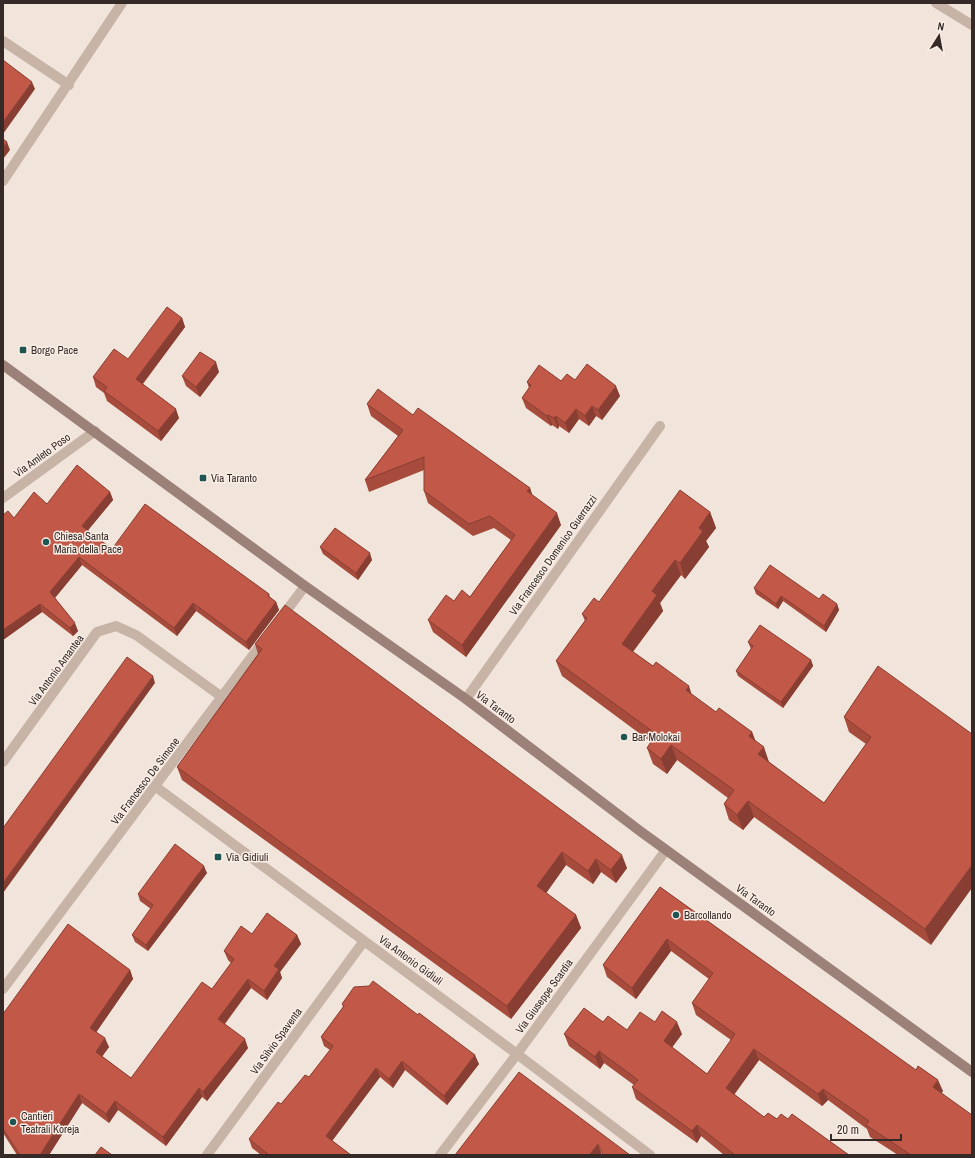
<svg xmlns="http://www.w3.org/2000/svg" width="975" height="1158" font-family="'Archivo Narrow',sans-serif">
<rect width="100%" height="100%" fill="#f1e4da"/>
<g fill="none" stroke-linecap="round" stroke-linejoin="round">
<path stroke="#c8b3a7" stroke-width="10" d="M3,41l66,44
M3,181l119,-178"/>
<path stroke="#c8b3a7" stroke-width="10" d="M936,3l36,22
M3,498l92,-67
M281,618l24,-32
M466,699l194,-273
M3,762l94,-130 19,-6 20,9 86,62
M156,787l361,267 133,101
M3,989l262,-350
M207,1155l157,-214
M440,1155l77,-101 149,-204"/>
<path stroke="#9c8178" stroke-width="10" d="M3,365l302,221 161,113 174,132 332,241"/>
</g>
<path fill="#a74c3d" d="M182,318l3,9 -42,57 36,34 -18,23 -54,-40 -3,-8 -8,-6 -3,-10 35,-18z
M219,372l-19,25 -14,-11 -4,-10z
M575,380l45,16 -18,24 -6,-4 -7,10 -10,-7 -10,14 -10,-7 -1,3 -6,-4 -1,1 -25,-18 -4,-10 7,-10 -2,-6z
M367,404l46,11 117,73 2,7 29,30 -95,132 -33,-25 -5,-12 26,-19 16,-4 41,-57 -17,-12 -21,8 -45,-33 -4,-12v-21l-55,22 -4,-12 33,-44 -27,-20z
M110,492l3,8 -25,30 24,19 157,45 1,3 6,5 3,8 -30,40 -53,-39 -19,25 -95,-71 -27,33 23,33 -5,5 -31,-24 -39,28 11,-122 33,-14z
M710,512l6,16 -10,13 3,6 -24,32 -4,-4 -21,28 3,8 -30,41 83,60 36,20 3,8 14,22 55,41 42,-59 -17,-12 -5,-15 34,-51 53,279 -177,-128 -11,13 -14,-10 -5,-16 4,-6 -51,-38 -10,14 -14,-10 -6,-16 4,-6 -89,-66 -6,-15 29,-40 -3,-7 17,-12z
M320,547l52,13 -14,20 -35,-26z
M754,588l65,11 18,5 2,6 -13,22 -43,-31 -5,8 -22,-15z
M748,642l63,18 2,6 -30,42 -45,-32 -2,-5 15,-22z
M255,644l372,224 -11,15 -15,-11 -8,12 -27,-19 -20,28 30,22 5,13 -70,91 -329,-239 -5,-13 81,-113z
M207,873l-59,78 -13,-9 -3,-7 19,-26 -11,-8 -2,-7z
M660,887l283,204 -2,2 31,62h-74l-28,-18 -3,-8 -39,-29 -6,6 -63,-46 -25,35 30,22 13,2h11l61,36h-125l-23,-19 -4,7 -61,-44 -4,-12 2,-2 -30,-22 -4,6 -31,-23 -5,-12 39,-12 24,8 28,-8 27,12 -10,13 35,27 24,-34 -35,-25 -4,-12 17,-24 -38,-28 -35,48 -29,-22 -4,-12z
M252,934l45,1 4,9 -21,28 2,6 -15,22 -16,-12 -26,36 23,24 -41,53 -5,-4 -36,49 -48,-36 -9,13 -27,-20 -33,52h-32l-14,-22v-119l127,-44 3,9 -37,53 13,15 -7,9 29,22 81,-89 19,-26 -3,-3 -4,-9z
M342,1004l137,60 -32,41 -42,-35 -12,18 -13,-11 -48,64 19,14h-90l-9,-7 -3,-9 32,-35 28,-27 21,-27 -6,-4 -3,-9 22,-30z"/>
<path fill="#883e32" d="M32,82l3,7 -32,45v-12z
M7,142l3,8 -7,9v-11z
M182,318l3,9 -46,61 -3,-9z
M216,362l3,10 -19,25 -4,-10z
M616,386l4,10 -18,24 -4,-10z
M592,406l4,10 -7,10 -4,-10z
M176,409l3,9 -18,23 -3,-10z
M576,409l3,10 -10,14 -4,-10z
M548,415l4,10 -1,1 -4,-10z
M556,416l3,10 -1,3 -4,-11z
M530,488l4,12 -7,-9z
M110,492l3,8 -28,34 -3,-8z
M710,512l6,16 -10,13 3,6 -24,32 -5,-16 19,-35z
M557,513l4,12 -95,132 -4,-12z
M370,553l2,7 -14,20 -2,-7z
M79,557l3,8 -29,35 -3,-8z
M675,560l6,15 -21,28 3,8 -36,48 -5,-15 30,-53z
M781,596l2,5 -5,8 -2,-5z
M276,602l3,8 -30,40 -3,-8z
M193,603l3,8 -19,25 -3,-8z
M40,604l2,8 -39,28v-10z
M837,604l2,6 -13,22 -2,-6z
M75,623l3,8 -5,5 -3,-8z
M811,660l2,6 -30,42 -2,-6z
M153,676l2,7 -152,210v-10z
M689,686l5,16 -8,-12z
M752,732l6,16 -9,-12z
M671,745l6,15 -10,14 -6,-15z
M764,747l5,15 -11,-8z
M748,801l6,16 -11,13 -6,-15z
M562,852l4,13 -24,34 -5,-13z
M622,855l5,13 -11,15 -5,-13z
M596,859l5,13 -8,12 -5,-13z
M972,865v23l-41,57 -6,-16z
M204,866l3,7 -59,78 -2,-6z
M576,915l5,13 -70,91 -4,-13z
M297,935l4,9 -21,28 2,6 -15,22 -3,-9 10,-25z
M667,939l4,12 -35,48 -4,-11z
M130,970l3,9 -40,58 -3,-9z
M248,979l3,9 -30,40 -3,-9z
M677,1022l5,12 -14,19 -4,-12z
M105,1038l4,9 -10,14 -3,-9z
M245,1039l3,9 -41,53 -4,-9z
M754,1049l5,11 -29,40 -4,-12z
M599,1051l5,12 -4,6 -5,-12z
M475,1055l4,9 -32,41 -3,-9z
M402,1061l3,9 -12,18 -4,-9z
M376,1068l4,9 -51,68 -3,-9z
M938,1080l5,11 -6,8 -4,-12z
M199,1088l3,9 -36,49 -3,-9z
M823,1089l5,11 -6,6 -4,-12z
M79,1094l3,9 -33,52h-9z
M115,1101l3,9 -9,13 -3,-9z
M697,1125l4,11 -4,7 -5,-12z
M598,1144l4,11h-13z"/>
<path fill="#c25847" stroke="#883e32" d="M3,60l29,22 -29,40z
M3,139l4,3 -4,6z
M167,307l15,11 -46,61 40,30 -18,22 -54,-40 3,-4 -14,-10 21,-28 14,10z
M200,352l16,10 -20,25 -14,-11z
M587,364l29,22 -18,24 -6,-4 -7,10 -9,-7 -11,14 -9,-7 -2,2 -6,-3 -1,1 -25,-18 9,-13 -4,-3 12,-17 22,16 6,-7 8,6z
M378,389l35,26 5,-7 112,80 -3,3 30,22 -95,132 -34,-25 18,-25 8,6 8,-11 8,7 45,-62 -25,-19 -21,8 -45,-33v-34l-59,23 38,-50 -36,-26z
M77,465l33,27 -28,34 30,23 33,-45 124,90 -1,2 8,6 -30,40 -53,-39 -19,25 -95,-71 -29,35 25,31 -5,5 -30,-24 -37,26v-115l5,-4 6,7 20,-26 13,12z
M680,490l30,22 -11,16 4,3 -23,32 -5,-3 -23,31 5,4 -35,49 31,22 3,-4 33,24 -3,4 30,22 3,-4 33,24 -3,4 15,11 -6,7 66,49 47,-66 -27,-20 34,-51 94,68v131l-47,64 -177,-128 -11,14 -13,-11 10,-14 -63,-45 -10,14 -14,-11 9,-14 -100,-73 31,-43 -5,-4 12,-16 5,4z
M335,528l35,25 -14,20 -36,-26z
M770,565l49,34 4,-5 14,10 -13,22 -43,-30 -5,8 -22,-16z
M285,605l337,250 -11,15 -15,-11 -8,12 -26,-19 -25,34 39,29 -69,91 -330,-239 85,-118 -7,-5z
M760,625l51,35 -30,42 -45,-31 17,-25 -5,-4z
M127,657l26,19 -150,207v-55z
M175,844l29,22 -58,79 -14,-10 21,-30 -15,-11z
M660,887l256,183 2,-4 20,14 -5,7 39,28v40h-61l-45,-30 3,-4 -46,-32 -5,5 -64,-45 -28,39 38,29 4,-4 9,6 4,-5 7,5 4,-5 57,41h-114l-38,-30 -5,6 -60,-44 6,-7 -39,-29 -4,6 -31,-23 20,-26 19,14 5,-6 19,14 13,-18 15,10 7,-11 15,11 -13,19 43,33 28,-40 -43,-31 21,-30 -46,-34 -35,49 -29,-23z
M267,913l30,22 -23,31 5,3 -15,22 -16,-12 -30,40 27,20 -42,53 -4,-4 -36,49 -48,-36 -9,13 -27,-20 -39,61h-20l-17,-26v-115l65,-90 62,46 -40,58 15,10 -9,14 35,26 71,-96 10,7 22,-30 -10,-8 17,-25 11,8z
M373,981l45,34 1,-2 56,42 -31,41 -42,-35 -13,18 -13,-11 -50,68 25,19h-82l-20,-16 29,-37 3,2 24,-29 4,2 24,-31 -12,-9 23,-31 -2,-2 12,-17 15,-1z
M519,1072l111,83h-27l-5,-11 -9,11h-134z
M101,1147l11,8h-17z"/>
<g fill="#1e5553" stroke="#f9eee6" stroke-width="1.5">
<rect x="19" y="346" width="8" height="8" rx="2"/>
<rect x="199" y="474" width="8" height="8" rx="2"/>
<circle cx="46" cy="542" r="4"/>
<circle cx="624" cy="737" r="4"/>
<rect x="214" y="853" width="8" height="8" rx="2"/>
<circle cx="676" cy="915" r="4"/>
<circle cx="13" cy="1122" r="4"/>
</g>
<g text-anchor="middle" stroke-width="3" stroke-linejoin="round" paint-order="stroke">
<g font-size="11" fill="#352a27" stroke="#f9eee6" text-anchor="start">
<text x="31" y="354">Borgo Pace</text>
<text x="211" y="482">Via Taranto</text>
<text x="54" y="540">Chiesa Santa<tspan x="54" dy="13">Maria della Pace</tspan></text>
<text x="632" y="741">Bar Molokai</text>
<text x="226" y="861">Via Gidiuli</text>
<text x="684" y="919">Barcollando</text>
<text x="21" y="1120">Cantieri<tspan x="21" dy="13">Teatrali Koreja</tspan></text>
</g>
<g font-size="11" fill="#352a27" stroke="#f9eee6">
<text transform="translate(42 455) rotate(-36)" y="4">Via Amleto Poso</text>
<text transform="translate(553 555) rotate(-55)" y="4">Via Francesco Domenico Guerrazzi</text>
<text transform="translate(56 670) rotate(-54)" y="4">Via Antonio Amantea</text>
<text transform="translate(496 707) rotate(37)" y="4">Via Taranto</text>
<text transform="translate(145 781) rotate(-53)" y="4">Via Francesco De Simone</text>
<text transform="translate(756 900) rotate(36)" y="4">Via Taranto</text>
<text transform="translate(411 960) rotate(36)" y="4">Via Antonio Gidiuli</text>
<text transform="translate(544 996) rotate(-54)" y="4">Via Giuseppe Scardia</text>
<text transform="translate(276 1041) rotate(-54)" y="4">Via Silvio Spaventa</text>
</g>
</g>
<rect width="975" height="1158" fill="none" stroke="#352a27" stroke-width="8"/>
<g transform="translate(939 36) rotate(11)" stroke="#f9eee6" stroke-width="3" paint-order="stroke">
<path d="M0-3L7 15L0 10L-7 15Z" fill="#352a27"/>
<text y="-6" font-size="11" font-weight="bold" text-anchor="middle" fill="#352a27">N</text>
</g>
<path d="M831 1134v6h70v-6" fill="none" stroke="#352a27" stroke-width="2"/>
<text x="837" y="1134" font-size="12" fill="#352a27" stroke="#f9eee6" stroke-width="3" paint-order="stroke">20 m</text>
</svg>
